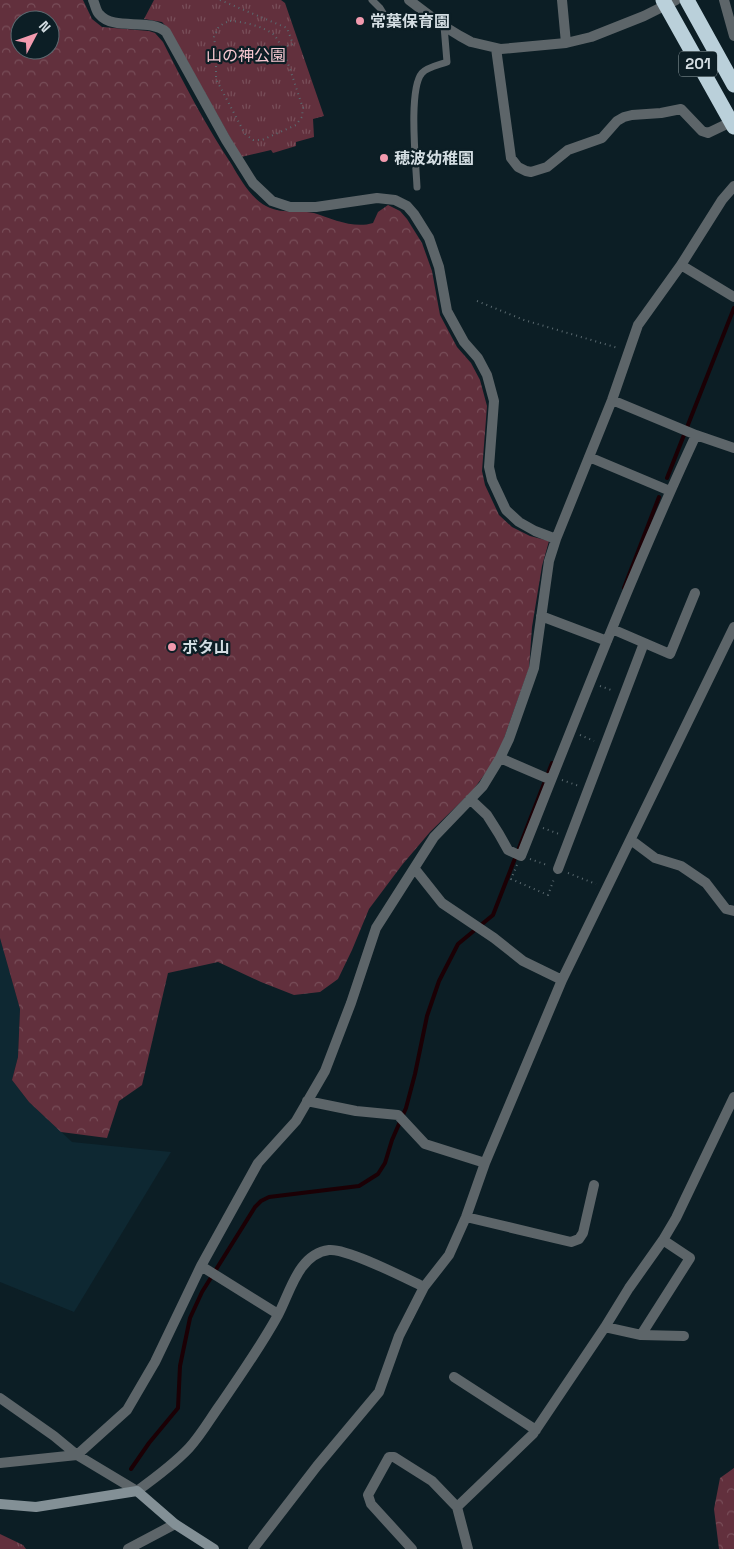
<svg xmlns="http://www.w3.org/2000/svg" width="734" height="1549" font-family="'Space Grotesk','Noto Sans JP',sans-serif">
<defs>
<pattern id="grass-tufts" width="24" height="20" patternUnits="userSpaceOnUse" patternTransform="scale(1.25)"><rect width="24" height="20" fill="#62303d"/><path d="M3 7l-1-3M5 7V3M7 7l1-3M15 17l-1-3M17 17v-4M19 17l1-3" fill="none" stroke="#784e59"/></pattern>
<pattern id="forest-crowns" width="20" height="18" patternUnits="userSpaceOnUse" patternTransform="scale(1.25)"><rect width="20" height="18" fill="#62303d"/><path d="M2 6a3 3 0 1 1 6 0M12 15a3 3 0 1 1 6 0" fill="none" stroke="#784e59"/></pattern>
</defs>
<rect width="100%" height="100%" fill="#0c1e25"/>
<path fill="#0e2832" d="M0,938l20,71 -2,48 -6,23 17,22 43,40 99,10 -97,160 -74,-30z"/>
<path fill="url(#grass-tufts)" d="M154,0h127l4,3 39,113 -11,3 1,18 -18,5v4l-23,7 -2,-3 -30,7 -70,-125 -9,-10 -18,-3z
M0,1534l23,11 3,4h-26z"/>
<path fill="url(#forest-crowns)" fill-rule="evenodd" d="M0,0h83l9,19 10,8 47,4 6,2 8,9c21,42 43,84 69,123 8,14 19,33 34,41 16,9 31,3 48,7 18,6 40,16 59,10l5,-11 10,-7 12,6 7,8 15,24 10,28 8,44 17,32 14,16 9,17 7,26 -5,65 3,14 14,30 13,12 18,9 19,5 -7,25 -10,61 -3,41 -27,76 -9,19 -20,27 -43,42 -28,33 -33,44 -17,41 -14,29 -18,13 -26,3 -33,-13 -43,-20 -50,11 -26,112 -23,16 -12,37 -46,-6 -32,-30 -17,-22 6,-23 2,-48 -20,-71zM20,20h30v30h-30z
M734,1468v81h-15l-5,-40 6,-31z"/>
<g fill="none" stroke-linecap="round" stroke-linejoin="round">
<path stroke="#1b0005" stroke-width="4" d="M667,478l67,-170
M624,588l35,-91
M131,1469l18,-26 29,-35 2,-42 10,-48 12,-26 53,-85 6,-6 8,-4 90,-11 19,-12 7,-11 7,-23 14,-32 9,-34 12,-58 12,-35 19,-37 35,-29 59,-152"/>
<path stroke="#5b6a70" stroke-width="2" stroke-dasharray="1 4" stroke-linecap="butt" d="M220,0l67,28 6,16 -11,4
M230,21c11,0 36,6 44,14 10,10 23,57 29,73l-1,9 -6,8 -34,15h-9l-8,-6 -29,-55v-27l-2,-15 4,-9 6,-5z
M477,301l47,19 94,28
M600,686l14,5
M580,735l14,6
M562,780l17,6
M543,828l16,6
M530,859l17,6
M517,865l-6,14 37,16 6,-16
M568,873l28,11"/>
<path stroke="#5d6569" stroke-width="7" d="M372,0l8,8 8,13
M417,187c-1,-23 -9,-98 5,-114 5,-6 17,-8 25,-11l-3,-36"/>
<path stroke="#5d6569" stroke-width="10" d="M93,0c2,4 3,11 6,14 15,18 50,3 67,18l60,108 27,43 19,18 18,6h26l61,-9 18,2 12,6 7,8 15,24 10,29 8,44 17,31 14,16 9,17 7,26 -5,66 3,13 14,30 13,12 16,9 21,8
M409,0l33,25 18,11 11,6 30,7 65,-6 25,-6 53,-21 32,-16
M562,0l4,43
M724,0l10,36
M496,48l15,110 7,9 8,4 5,1 16,-5 21,-17 34,-12 15,-17 7,-4 8,-2 29,-2 20,-4 21,22 6,2 23,-11
M681,265l53,32
M612,400l84,35 38,13
M589,457l81,34
M541,616l66,25
M612,629l58,25 25,-61
M500,758l51,22
M470,799l17,16 12,19 9,16 13,6c56,-141 111,-283 175,-421
M631,840l24,18 26,8 25,17 20,26 8,2
M415,869l27,34 52,35 29,23 39,19
M558,869l86,-226
M307,1101l49,10 42,4 27,29 60,19
M466,1217l105,25 8,-3 4,-6 11,-48
M201,1266l77,48
M605,1327l36,8 43,1
M641,1335l49,-77 -27,-18
M454,1377l82,53
M0,1398l54,38 23,19 60,36c18,-13 37,-27 52,-43 12,-13 21,-29 31,-43 20,-29 41,-59 58,-90 12,-22 20,-61 51,-65 18,-2 76,28 95,37
M0,1463l77,-8 50,-45 28,-48 46,-96 57,-103 38,-42 29,-50 26,-68 25,-75 58,-91 49,-51 17,-28 9,-19 25,-71 15,-107 7,-22 56,-139 26,-75 43,-60 41,-65 12,-14
M128,1549l47,-25
M253,1549l64,-83 62,-74 20,-56 25,-49 25,-32 17,-38 19,-54 77,-183 172,-353
M412,1549l-41,-45 -3,-9 21,-38h5l38,24 25,26
M468,1549l-11,-42 76,-73 72,-107 24,-39 34,-48 13,-22 58,-121"/>
<path stroke="#839096" stroke-width="10" d="M0,1504l36,3 101,-16 38,33 39,25"/>
<path stroke="#bad0da" stroke-width="15" d="M663,0l71,127
M687,0l47,85"/>
</g>
<g fill="#f29aae" stroke="#0c1e25" stroke-width="2">
<circle cx="360" cy="21" r="5"/>
<circle cx="384" cy="158" r="5"/>
<circle cx="172" cy="647" r="5"/>
</g>
<g text-anchor="middle" stroke-width="4.5" stroke-linejoin="round" paint-order="stroke">
<rect fill="#0c1e25" stroke="#97a4a9" stroke-width="1" x="679" y="51.5" width="38" height="25" rx="4"/>
<g font-size="15" font-weight="bold" fill="#d3dde2">
<text x="698" y="69">201</text>
</g>
<g font-size="16" font-weight="bold" fill="#d3dde2" stroke="#0c1e25" text-anchor="start">
<text x="370" y="27">常葉保育園</text>
<text x="394" y="164">穂波幼稚園</text>
<text x="182" y="653">ボタ山</text>
</g>
<g font-size="16" fill="#f6c7d0" stroke="#0c1e25">
<text x="246" y="61">山の神公園</text>
</g>
</g>
<g transform="translate(35 35) rotate(49)"><circle r="24" fill="#0c1e25" stroke="#5c6a71"/>
<path d="M0-4L9 19L0 12L-9 19Z" fill="#f29aae"/>
<text y="-8" font-size="14" font-weight="bold" text-anchor="middle" fill="#d3dde2">N</text>
</g>
</svg>
